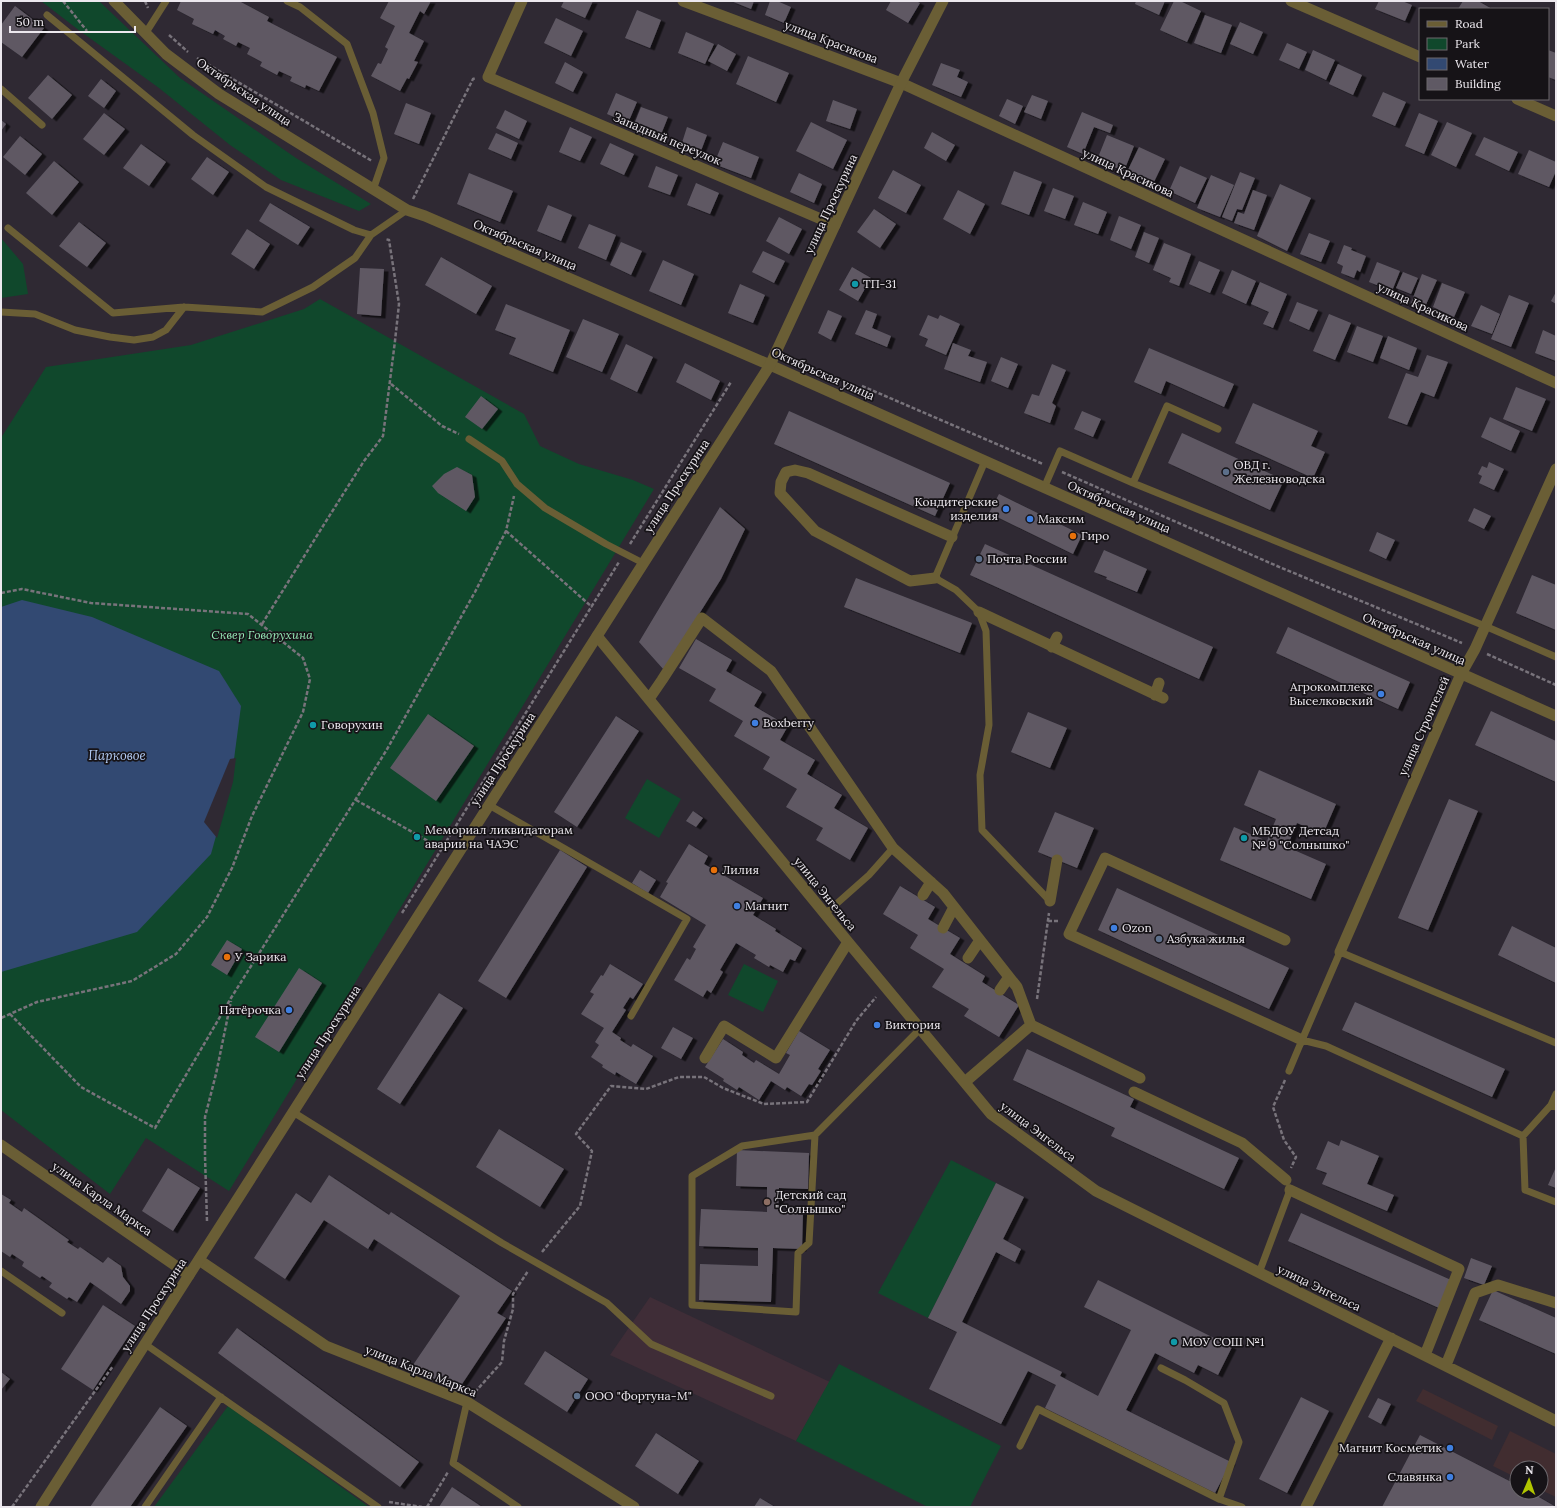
<svg xmlns="http://www.w3.org/2000/svg" width="1557" height="1508" font-family="Lora,serif">
<defs>
<filter id="shadow"><feDropShadow dx="4.5" dy="2.5" stdDeviation="0" flood-color="#0009"/></filter>
</defs>
<rect width="100%" height="100%" fill="#2f2933"/>
<path fill="#412d30" d="M1423,1389l75,37 -6,14 -76,-39z
M1510,1431l46,23v43l-15,-7v-22h-24v10l-24,-12z"/>
<path fill="#3f2d37" d="M650,1297l180,85 -34,59 -186,-86z"/>
<path fill="#10482c" d="M41,1h58l81,77 116,80 75,46 -12,7 -78,-31 -51,-35 -71,-57 -79,-57z
M1,238l22,26 5,30 -27,4z
M320,299l204,115 16,32 39,18 54,16 21,9 -425,702 -83,-53 -36,56 -109,-84v-672l45,-71 145,-22 113,-36z
M647,779l34,20 -22,39 -34,-20z
M744,964l34,17 -15,31 -35,-17z
M951,1160l45,23 -68,135 -50,-25z
M839,1364l162,82 -31,61h-42l-132,-66z
M228,1406l141,101h-215z"/>
<path fill="#324972" d="M22,600l70,17 127,54 22,35 -10,76 -20,72 -74,78 -136,40v-365z"/>
<path fill="#2f2933" d="M236,758l-3,24 -16,56 -13,-16 26,-63z"/>
<path fill="#5f5964" filter="url(#shadow)" d="M181,1h58l30,16 -2,4 70,36 -18,34 -13,-6 -1,3 -15,-7 2,-4 -13,-6 -2,4 -17,-9 2,-4 -15,-8 3,-6 -12,-6 -2,4 -13,-7 2,-3 -10,-6 -2,4 -21,-10 2,-5 -17,-9z
M389,1h42l-7,13 -4,-3 -11,22 15,8 -10,20 4,1 -9,17 -2,-1 -7,13 -29,-15 7,-13 3,1 7,-15 -3,-2 10,-21 -15,-8z
M564,1h29l-8,17 -24,-11z
M731,1h23l-3,8z
M770,1h7l14,6 -7,16 -19,-8z
M891,1h25l4,2 -12,20 -22,-13z
M1136,1h29l-6,14 -24,-11z
M1174,1h6l21,10 -14,31 -27,-12z
M1379,1h23l10,4 -7,16 -30,-12z
M1463,1h15l14,8h-34z
M15,6l29,22 -22,29 -21,-15v-17z
M637,10l24,10 -11,28 -25,-10z
M1205,15l27,10 -11,28 -27,-10z
M556,18l27,13 -12,25 -27,-13z
M1240,22l23,10 -10,22 -23,-10z
M686,32l28,12 -9,20 -27,-11z
M1287,43l20,9 -8,17 -20,-9z
M718,44l18,10 -9,17 -19,-10z
M1313,50l22,10 -9,20 -21,-10z
M1548,50l8,3v27l-8,-3z
M748,56l41,17 -13,29 -40,-18z
M565,62l18,10 -10,20 -18,-9z
M941,63l19,7 -3,7 11,5 -7,15 -29,-12z
M1338,64l24,11 -9,20 -24,-11z
M48,75l24,20 -20,24 -24,-21z
M101,79l15,12 -12,17 -16,-12z
M1383,92l23,10 -11,24 -23,-10z
M616,93l21,9 -9,21 -21,-9z
M1032,95l16,6 -7,18 -17,-7z
M1007,99l16,7 -8,18 -16,-8z
M833,100l24,9 -7,20 -24,-8z
M406,103l25,10 -12,31 -25,-10z
M641,107l27,10 -8,20 -27,-10z
M505,110l22,11 -8,18 -23,-11z
M1082,112l31,13 -3,8 -16,-6 -11,27 -16,-7z
M104,113l21,16 -21,26 -21,-16z
M1419,113l19,8 -14,33 -19,-8z
M1,120l5,4 -5,7z
M811,122l36,18 -14,29 -37,-18z
M1447,122l25,11 -16,34 -25,-12z
M570,127l22,10 -12,24 -21,-9z
M687,127l20,8 -8,21 -19,-7z
M932,132l23,13 -9,16 -22,-13z
M496,133l22,10 -7,16 -23,-10z
M1107,135l27,11 -10,25 -27,-11z
M20,136l22,18 -17,21 -22,-18z
M1484,137l34,15 -9,19 -34,-16z
M723,142l36,15 -8,21 -37,-14z
M610,143l24,11 -10,21 -24,-11z
M141,144l25,18 -17,24 -26,-18z
M1139,147l26,12 -12,25 -26,-12z
M1529,150l27,12v9l-7,16 -31,-13z
M207,157l22,15 -16,23 -22,-16z
M54,161l25,21 -27,33 -26,-22z
M656,166l22,9 -8,20 -22,-8z
M1180,166l27,12 -12,25 -26,-12z
M893,170l28,15 -15,28 -28,-15z
M1014,171l28,11 -13,33 -28,-11z
M1240,172l15,6 -13,32 -5,-1 -5,12 -10,-4z
M469,173l44,18 -13,31 -43,-18z
M799,173l23,11 -8,19 -24,-11z
M1211,175l23,10 -14,32 -23,-9z
M696,183l23,10 -9,21 -23,-9z
M1280,184l31,14 -24,53 -30,-15z
M1053,188l21,8 -9,23 -21,-8z
M958,190l27,14 -15,30 -27,-15z
M1253,190l14,5 -13,35 -20,-7 4,-11 6,2z
M1083,202l24,10 -9,22 -24,-9z
M270,203l40,24 -12,18 -39,-24z
M548,205l24,10 -11,26 -24,-10z
M874,209l22,15 -16,24 -23,-16z
M1119,216l22,9 -10,24 -21,-9z
M779,217l23,12 -13,25 -23,-13z
M79,222l27,21 -19,24 -28,-21z
M589,224l27,11 -10,25 -28,-12z
M247,229l23,15 -16,25 -23,-15z
M1144,232l15,6 -10,25 -14,-6z
M1309,233l21,8 -9,21 -21,-8z
M621,242l21,9 -11,24 -21,-10z
M1164,243l27,11 -12,32 -10,-4 2,-4 -18,-8z
M1344,245l8,3 -1,2 15,6 -6,16 -3,-2 -3,8 -13,-5 2,-7 -6,-3z
M763,251l22,10 -11,22 -22,-11z
M441,257l51,29 -16,28 -51,-29z
M663,260l31,14 -13,31 -32,-14z
M1199,261l21,9 -10,23 -21,-9z
M1377,262l23,9 -8,20 -23,-9z
M852,267l19,11 -13,23 -19,-11z
M360,268l24,1 -3,47 -24,-2z
M1232,270l24,11 -10,23 -24,-11z
M1403,272l15,6 -7,16 -15,-6z
M1422,274l15,6 -13,29 -13,-6z
M1260,282l27,12 -14,34 -10,-4 6,-12 -18,-8z
M1442,283l23,9 -11,25 -21,-10z
M740,284l25,11 -12,28 -25,-10z
M1556,292v12l-5,-3z
M1509,295l20,8 -18,44 -20,-8z
M1297,302l21,8 -9,20 -20,-9z
M506,304l64,26 -17,42 -44,-18 7,-16 -21,-8z
M1481,305l19,9 -8,20 -21,-8z
M828,310l14,6 -11,24 -13,-7z
M866,310l11,4 -5,14 19,8 -4,11 -32,-13z
M1329,314l22,9 -16,37 -22,-9z
M928,315l10,4 2,-4 20,9 -14,31 -21,-9 3,-7 -9,-4z
M583,319l36,15 -17,38 -36,-15z
M1357,326l26,10 -10,26 -26,-10z
M1543,330l13,6v25l-21,-8z
M1388,336l29,12 -8,22 -29,-12z
M953,343l18,7 -3,6 19,6 -7,20 -36,-13z
M626,344l27,13 -16,35 -27,-13z
M1149,348l85,36 -10,23 -58,-26 -5,13 -27,-12z
M1427,355l21,7 -14,35 -13,-5 -14,33 -19,-7 18,-45 12,4z
M1001,357l17,7 -10,24 -17,-7z
M685,363l35,18 -9,19 -35,-18z
M1052,364l14,6 -14,33 4,3 -6,17 -26,-10 8,-19 7,2z
M1516,387l30,12 -14,32 -29,-12z
M481,396l17,13 -16,20 -17,-12z
M1253,403l65,28 -7,15 14,6 -12,26 -78,-35z
M789,411l161,72 -15,33 -161,-72z
M1082,411l19,8 -8,18 -19,-8z
M1490,417l30,14 -9,20 -30,-14z
M1182,433l102,47 -14,30 -102,-47z
M1489,462l15,7 -10,21 -15,-7 3,-7 -4,-2 4,-8 5,2z
M457,467l15,8 3,22 -9,14 -28,-18 -6,-7 12,-12z
M999,494l83,41 -9,19 -84,-41z
M720,507l25,22 -24,50 -57,91 -25,-28z
M1474,508l17,8 -7,13 -16,-8z
M1377,532l18,8 -9,19 -17,-8z
M985,544l228,103 -14,32 -229,-104z
M1104,550l43,19 -10,23 -31,-13 1,-2 -13,-5z
M1532,575l24,10v45l-40,-17z
M856,578l116,45 -12,30 -116,-46z
M1288,627l122,55 -12,27 -122,-56z
M696,639l36,21 -6,11 36,21 -8,14 34,20 -8,14 35,20 -8,14 35,21 -8,13 34,20 -18,32 -34,-20 7,-12 -37,-21 11,-18 -34,-20 7,-12 -36,-21 9,-15 -34,-20 7,-12 -37,-21z
M1491,711l65,30v41l-81,-37z
M1028,712l39,16 -17,40 -39,-16z
M428,714l46,32 -38,55 -46,-33z
M616,716l23,15 -62,96 -23,-15z
M1259,770l77,34 -13,30 -26,-11 -10,24 39,17 -15,35 -91,-39 14,-33 33,14 9,-22 -32,-14z
M1449,799l29,12 -50,119 -30,-12z
M693,811l10,7 -7,9 -10,-6z
M1055,812l39,16 -17,40 -39,-16z
M689,844l19,12 -4,8 59,34 -10,17 23,14 -1,2 27,17 -7,13 -5,-2 -7,13 -13,-7 -1,2 -15,-9 2,-3 -20,-12 -16,27 3,2 -12,21 -4,-3 -4,7 -29,-17 13,-22 3,2 6,-11 -3,-2 13,-22 -46,-28 8,-14 -2,-1z
M560,850l27,17 -81,131 -28,-17z
M640,870l16,10 -8,13 -16,-10z
M900,886l35,21 -7,12 32,19 -10,16 35,22 -3,6 37,23 -20,32 -35,-21 5,-7 -37,-22 12,-18 -34,-21 8,-13 -35,-21z
M1117,888l172,80 -20,41 -171,-79z
M1512,926l44,22v35l-58,-28z
M227,940l15,9 -15,26 -16,-10z
M610,964l33,20 -10,15 -3,-2 -7,11 3,2 -14,22 9,6 -1,2 11,7 2,-3 20,12 -17,28 -20,-12 -1,3 -13,-8 1,-2 -12,-8 8,-12 -4,-3 9,-14 -23,-14 13,-20 -4,-2 11,-17 2,1z
M299,968l23,15 -43,69 -24,-15z
M439,993l24,15 -63,96 -23,-15z
M1355,1002l150,67 -13,28 -150,-67z
M673,1027l20,11 -12,21 -20,-11z
M799,1031l31,19 -12,19 3,2 -9,14 -3,-1 -8,12 -14,-9 -2,3 -14,-9 -12,19 -20,-13 -2,3 -14,-9 1,-2 -19,-12 18,-28 20,13 -1,3 12,8 2,-3 23,14 11,-19 -4,-2z
M1027,1049l107,50 -4,8 109,51 -15,31 -113,-53 4,-8 -102,-48z
M499,1129l65,40 -24,38 -64,-40z
M1341,1140l38,16 -12,28 27,11 -7,16 -65,-27 5,-11 -11,-4 12,-28 11,5z
M737,1150l72,3 -1,36 -29,-1 -1,23 25,1 -1,37 -29,-1 -2,54 -72,-2 1,-36 58,2v-18l-59,-2 2,-37 66,3v-25l-31,-1z
M1556,1167v21l-8,-3z
M168,1168l32,20 -27,43 -31,-20z
M329,1175l60,40 2,-3 121,79 -15,22 9,5 -50,75 -43,-28 47,-69 -86,-57 -6,10 -44,-29 -39,59 -31,-21 42,-65 15,10z
M996,1183l28,14 -21,42 18,10 -6,13 -19,-10 -34,70 100,50 -2,4 38,20 33,-66 -47,-23 14,-27 134,67 -14,28 -20,-10 -4,8 -39,-20 -29,57 105,52 -16,31 -170,-85 11,-23 -28,-14 -27,53 -72,-35 28,-57 -29,-14z
M1,1194l10,6 -2,3 13,9 2,-4 45,32 -2,2 11,7 2,-2 23,16 5,-6 13,9 2,11 7,9v5l-9,13 -31,-22 -13,20 -8,-5 -2,2 -18,-12 3,-4 -10,-7 -2,2 -18,-12 2,-4 -12,-8 -2,3 -9,-6z
M1301,1213l150,67 -12,28 -151,-67z
M1471,1258l21,8 -8,19 -20,-7z
M1493,1290l63,28v36l-77,-34z
M103,1305l32,21 -42,64 -32,-21z
M237,1328l182,134 -19,25 -182,-134z
M545,1351l43,28 -21,33 -43,-28z
M1,1372l9,7 -9,11z
M1301,1397l28,14 -42,82 -28,-14z
M1378,1398l13,6 -10,20 -13,-7z
M160,1407l27,19 -57,81h-40z
M656,1433l43,28 -21,33 -43,-28z
M1420,1435l97,50v7h13l26,15h-174z
M452,1487l30,20h-43z
M760,1498l15,9h-21z"/>
<g fill="none" stroke-linecap="round" stroke-linejoin="round">
<path stroke="#78737b" stroke-width="2.5" stroke-dasharray="4 2" stroke-linecap="butt" d="M63,1l24,30
M145,1l3,7
M169,35l19,17
M197,58l175,103
M413,199l60,-120 3,-1
M391,384l51,42 17,8
M862,386l181,78
M1062,472l215,94 185,77
M506,531l86,76
M630,544l101,-162
M1,593l21,-4 69,14 157,11 55,44 7,21 -7,33 -51,104 -20,52 -25,49 -31,37 -44,27 -95,21 -36,16
M262,624l61,-98 41,-65 19,-25 12,-95 4,-37 -10,-64 -4,-1
M1487,654l69,31
M356,800l86,49
M402,913l217,-351
M1048,921h12
M1037,999l12,-86
M10,1014l71,73 74,41 76,-130 155,-247 89,-159 31,-61 8,-35
M1285,1080l-12,27 11,33 12,17 -5,11
M207,1221l-2,-65v-39l11,-43 15,-73
M542,1252l38,-46 12,-55 -16,-17 35,-48 35,3 33,-12h25l19,11 41,16 43,-2 49,-81 20,-24
M475,1392l27,-30 2,-21 9,-32v-15l15,-23
M389,1502l33,5
M12,1507l101,-141
M427,1507l21,-35"/>
<path stroke="#6a5e35" stroke-width="7" d="M287,1l13,6 47,37 26,69 11,45 -11,32
M47,15l146,120 73,52 88,43 17,5
M145,34l21,-33
M1,89l41,36
M8,228l105,85 71,-6 78,5 51,-25 42,-29 16,-23 36,-25
M1,312l34,2 40,16 35,7 24,3 19,-3 13,-7 18,-23
M469,439l33,22 15,23 28,24 61,36 37,19
M985,461l-50,117 21,12 23,22 7,19 3,94 -9,50 2,55 68,71
M1133,483l352,143 71,31
M1044,488l16,-37 73,32 34,-77 51,23
M489,805l198,114 -56,97
M825,914l44,-39 24,-27
M1556,1043l-216,-91 -38,88 24,6 197,90 2,54 31,12
M1289,1071l13,-31
M1556,1094l-5,11 5,2
M293,1112l209,131 105,60 44,41 120,52
M815,1135l-73,11 -50,30v129l104,7 2,-59 11,-10 6,-108 106,-107
M1523,1136l28,-31
M1,1271l61,42
M1259,1273l31,-83 -1,-2
M145,1344l233,163
M1161,1368l24,12 39,23 15,39 -20,57 23,8
M467,1402l-14,61 65,44
M1020,1446l18,-37 181,90
M145,1507l76,-110"/>
<path stroke="#6a5e35" stroke-width="11" d="M114,1l52,53 53,40 188,116 18,6 345,149 786,351
M522,1l-34,76 347,148
M683,1l218,82 655,300
M1291,1l129,56
M1517,99l39,17
M935,578l-25,3 -95,-50 -35,-38 1,-11 5,-10 9,-2 13,3 144,64
M979,612l184,86
M597,636l251,306 143,172 105,77 460,230
M1052,647l5,-10
M1155,695l4,-12
M649,699l13,-19 40,-62 69,53 122,177 50,45 74,94 14,38
M923,895l8,-13
M1050,901l7,-41
M943,928l11,-21
M1285,940l-180,-82 -36,76 233,106
M1340,952l121,-278 14,-25 81,-180
M968,958l12,-18
M1000,990l9,-13
M705,1058l19,-32 52,32 72,-116
M965,1082l66,-57 109,53
M1134,1092l108,51 44,37
M1,1145l188,130
M1290,1190l169,79 -34,86
M199,1260l127,86 141,56 167,105
M1446,1365l29,-72 23,-8 58,18
M1306,1507l85,-169"/>
<path stroke="#6a5e35" stroke-width="11" d="M41,1507l729,-1142 131,-282 42,-82"/>
</g>
<g fill="#0f9aa8" stroke="#161317" stroke-width="1.5">
<circle cx="855" cy="284" r="4"/>
<circle cx="313" cy="725" r="4"/>
<circle cx="417" cy="837" r="4"/>
<circle cx="1244" cy="838" r="4"/>
<circle cx="1174" cy="1342" r="4"/>
</g>
<g fill="#5c6f8a" stroke="#161317" stroke-width="1.5">
<circle cx="1226" cy="472" r="4"/>
<circle cx="979" cy="559" r="4"/>
<circle cx="1159" cy="939" r="4"/>
<circle cx="577" cy="1396" r="4"/>
</g>
<g fill="#3f7fe0" stroke="#161317" stroke-width="1.5">
<circle cx="1006" cy="509" r="4"/>
<circle cx="1030" cy="519" r="4"/>
<circle cx="1381" cy="694" r="4"/>
<circle cx="755" cy="723" r="4"/>
<circle cx="737" cy="906" r="4"/>
<circle cx="1114" cy="928" r="4"/>
<circle cx="289" cy="1010" r="4"/>
<circle cx="877" cy="1025" r="4"/>
<circle cx="1450" cy="1448" r="4"/>
<circle cx="1450" cy="1477" r="4"/>
</g>
<g fill="#e8710a" stroke="#161317" stroke-width="1.5">
<circle cx="1073" cy="536" r="4"/>
<circle cx="714" cy="870" r="4"/>
<circle cx="227" cy="957" r="4"/>
</g>
<circle fill="#8d6e63" stroke="#161317" stroke-width="1.5" cx="767" cy="1202" r="4"/>
<g text-anchor="middle" stroke-width="3.5" stroke-linejoin="round" paint-order="stroke">
<g font-size="12" fill="#ece8ee" stroke="#161317">
<text transform="translate(831 42) rotate(21)" y="4">улица Красикова</text>
<text transform="translate(244 92) rotate(34)" y="4">Октябрьская улица</text>
<text transform="translate(667 139) rotate(23)" y="4">Западный переулок</text>
<text transform="translate(1128 173) rotate(25)" y="4">улица Красикова</text>
<text transform="translate(831 204) rotate(-65)" y="4">улица Проскурина</text>
<text transform="translate(525 245) rotate(23)" y="4">Октябрьская улица</text>
<text transform="translate(1423 307) rotate(25)" y="4">улица Красикова</text>
<text transform="translate(823 374) rotate(24)" y="4">Октябрьская улица</text>
<text transform="translate(677 486) rotate(-57)" y="4">улица Проскурина</text>
<text transform="translate(1119 507) rotate(24)" y="4">Октябрьская улица</text>
<text transform="translate(1414 639) rotate(24)" y="4">Октябрьская улица</text>
<text transform="translate(1424 726) rotate(-66)" y="4">улица Строителей</text>
<text transform="translate(503 759) rotate(-57)" y="4">улица Проскурина</text>
<text transform="translate(825 894) rotate(51)" y="4">улица Энгельса</text>
<text transform="translate(328 1032) rotate(-57)" y="4">улица Проскурина</text>
<text transform="translate(1038 1132) rotate(37)" y="4">улица Энгельса</text>
<text transform="translate(102 1199) rotate(35)" y="4">улица Карла Маркса</text>
<text transform="translate(1319 1288) rotate(26)" y="4">улица Энгельса</text>
<text transform="translate(154 1305) rotate(-57)" y="4">улица Проскурина</text>
<text transform="translate(421 1371) rotate(22)" y="4">улица Карла Маркса</text>
</g>
<g font-size="12" fill="#ece8ee" stroke="#161317" text-anchor="start">
<text x="863" y="288">ТП-31</text>
<text x="1234" y="469">ОВД г.<tspan x="1234" dy="14">Железноводска</tspan></text>
<text x="998" y="506" text-anchor="end">Кондитерские<tspan x="998" dy="14">изделия</tspan></text>
<text x="1038" y="523">Максим</text>
<text x="1081" y="540">Гиро</text>
<text x="987" y="563">Почта России</text>
<text x="1373" y="691" text-anchor="end">Агрокомплекс<tspan x="1373" dy="14">Выселковский</tspan></text>
<text x="763" y="727">Boxberry</text>
<text x="321" y="729">Говорухин</text>
<text x="425" y="834">Мемориал ликвидаторам<tspan x="425" dy="14">аварии на ЧАЭС</tspan></text>
<text x="1252" y="835">МБДОУ Детсад<tspan x="1252" dy="14">№ 9 "Солнышко"</tspan></text>
<text x="722" y="874">Лилия</text>
<text x="745" y="910">Магнит</text>
<text x="1122" y="932">Ozon</text>
<text x="1167" y="943">Азбука жилья</text>
<text x="235" y="961">У Зарика</text>
<text x="281" y="1014" text-anchor="end">Пятёрочка</text>
<text x="885" y="1029">Виктория</text>
<text x="775" y="1199">Детский сад<tspan x="775" dy="14">"Солнышко"</tspan></text>
<text x="1182" y="1346">МОУ СОШ №1</text>
<text x="585" y="1400">ООО "Фортуна-М"</text>
<text x="1442" y="1452" text-anchor="end">Магнит Косметик</text>
<text x="1442" y="1481" text-anchor="end">Славянка</text>
</g>
<g font-size="12" font-style="italic" fill="#96e8b7" stroke="#161317">
<text x="262" y="639">Сквер Говорухина</text>
</g>
<g font-size="13" font-style="italic" fill="#b4ccf5" stroke="#161317">
<text x="117" y="760">Парковое</text>
</g>
</g>
<rect width="1557" height="1508" fill="none" stroke="#ece8ee" stroke-width="4"/>
<rect x="1419" y="8" width="130" height="92" fill="#161317" stroke="#6c686d"/>
<rect x="1427" y="21" width="20" height="6" fill="#6a5e35" stroke="#6c686d"/>
<text x="1455" y="28" font-size="12" fill="#ece8ee">Road</text>
<rect x="1427" y="38" width="20" height="12" fill="#10482c" stroke="#6c686d"/>
<text x="1455" y="48" font-size="12" fill="#ece8ee">Park</text>
<rect x="1427" y="58" width="20" height="12" fill="#324972" stroke="#6c686d"/>
<text x="1455" y="68" font-size="12" fill="#ece8ee">Water</text>
<rect x="1427" y="78" width="20" height="12" fill="#5f5964" stroke="#6c686d"/>
<text x="1455" y="88" font-size="12" fill="#ece8ee">Building</text>
<g transform="translate(1529 1480) rotate(2)"><circle r="19" fill="#161317" stroke="#6c686d"/>
<path d="M0-3L7 15L0 10L-7 15Z" fill="#b1c500"/>
<text y="-6" font-size="11" font-weight="bold" text-anchor="middle" fill="#ece8ee">N</text>
</g>
<path d="M10 26v6h125v-6" fill="none" stroke="#ece8ee" stroke-width="2"/>
<text x="16" y="26" font-size="12" fill="#ece8ee" stroke="#161317" stroke-width="3" paint-order="stroke">50 m</text>
</svg>
